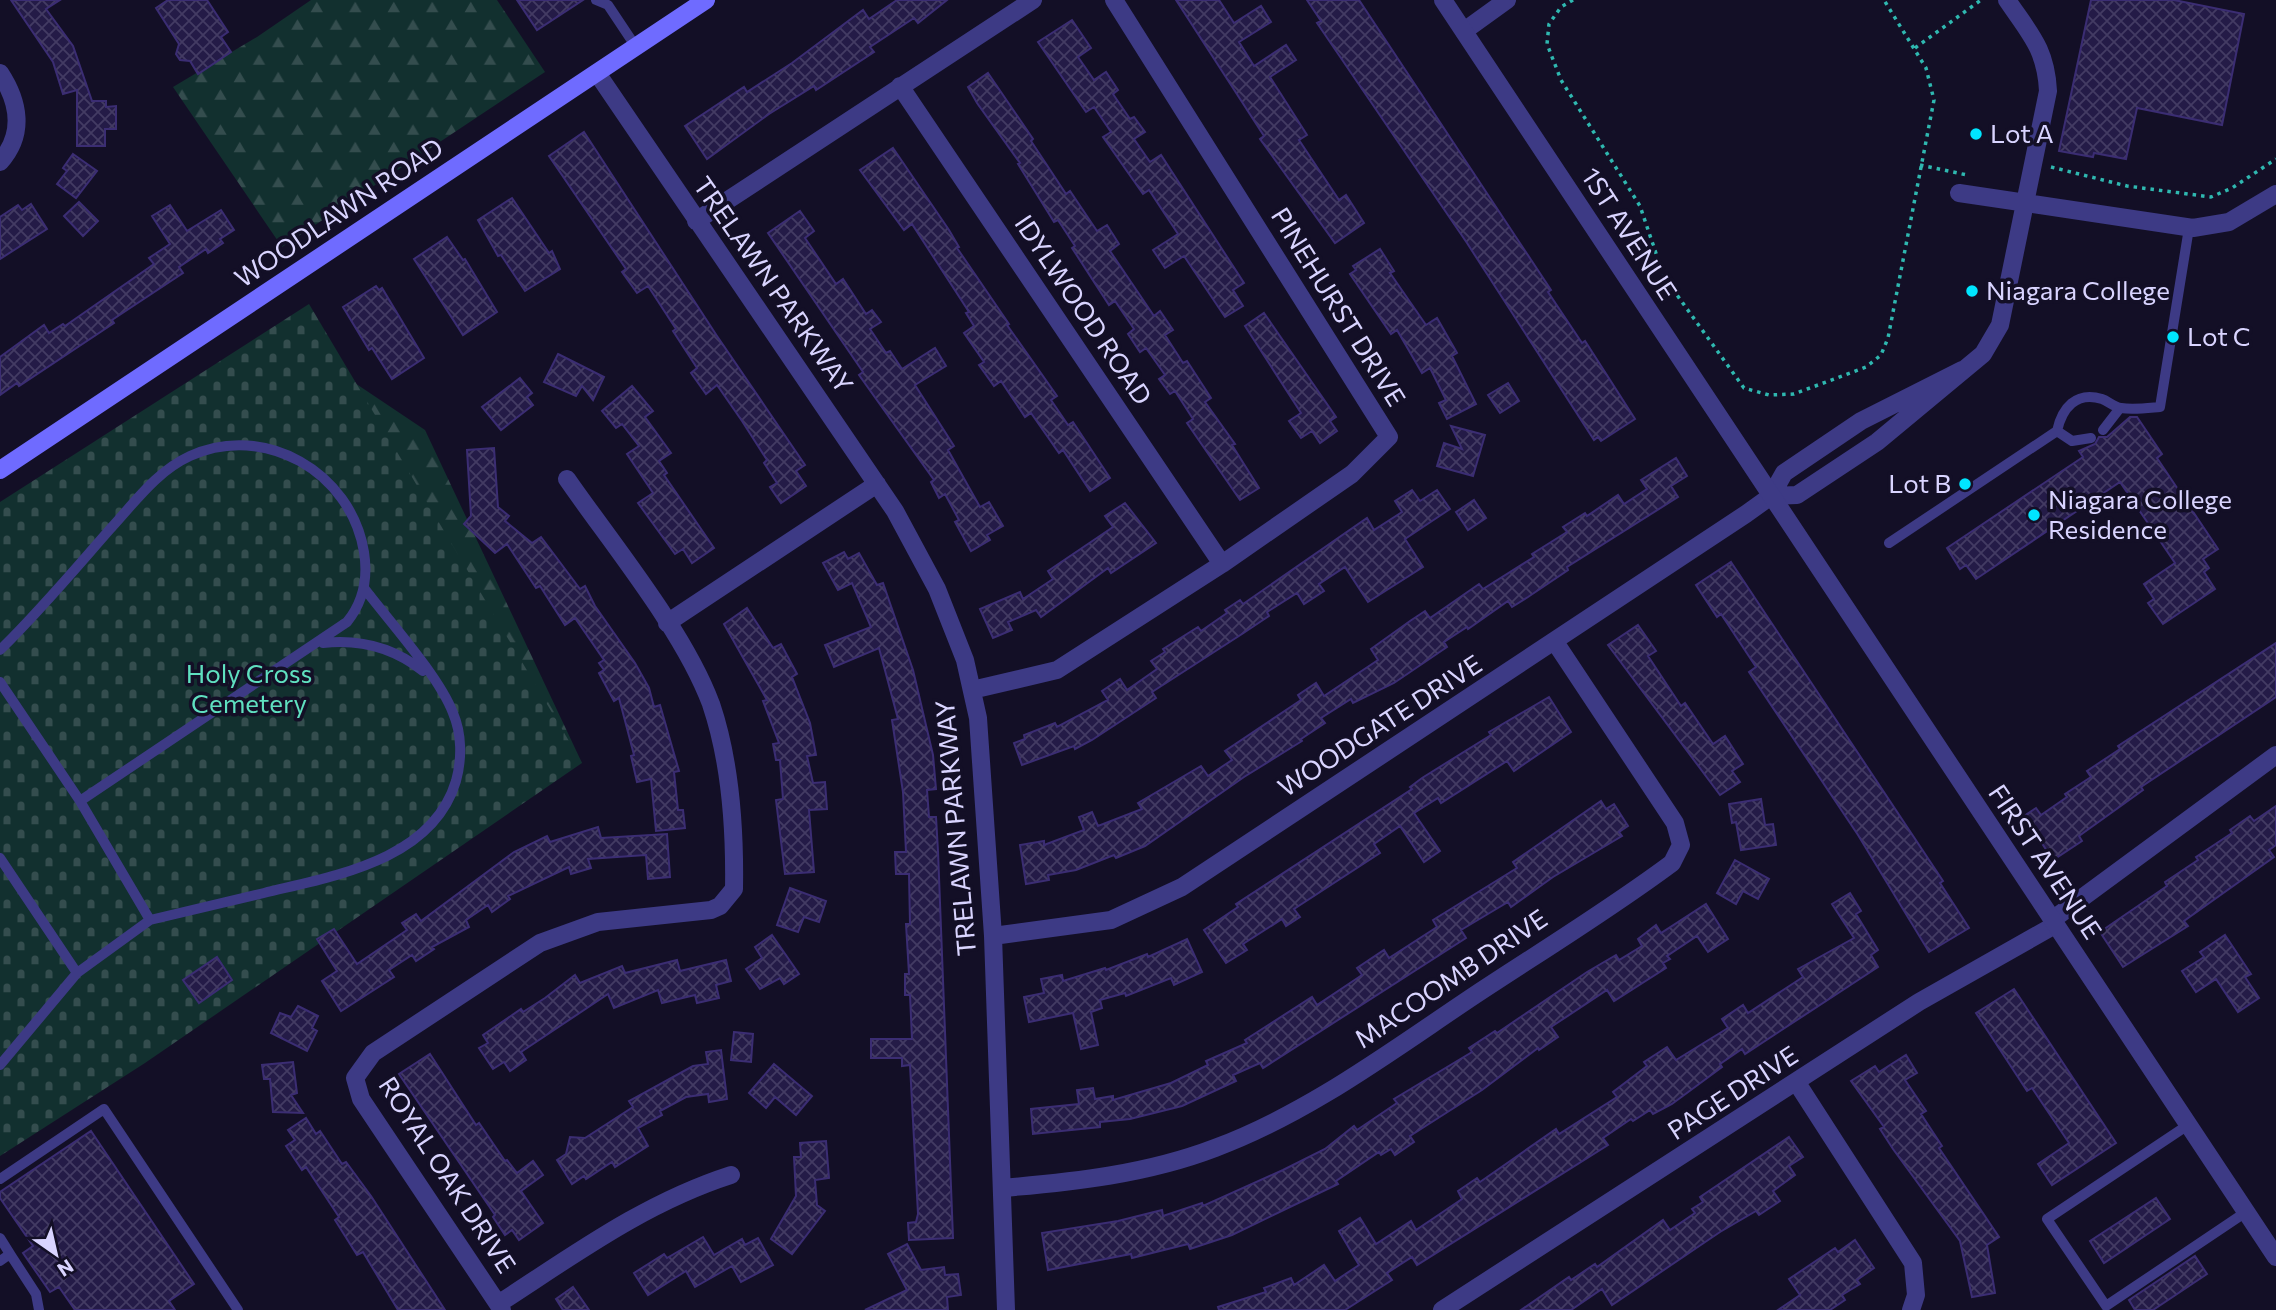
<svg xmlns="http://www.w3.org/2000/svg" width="2276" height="1310" font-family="Commissioner,sans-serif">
<defs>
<pattern id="forest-firs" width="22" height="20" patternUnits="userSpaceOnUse" patternTransform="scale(1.75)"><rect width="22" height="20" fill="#12302f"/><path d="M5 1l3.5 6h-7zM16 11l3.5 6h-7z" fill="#344d4e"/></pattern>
<pattern id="cemetery-stones" width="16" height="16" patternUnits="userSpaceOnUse" patternTransform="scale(1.75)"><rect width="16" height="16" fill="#12302f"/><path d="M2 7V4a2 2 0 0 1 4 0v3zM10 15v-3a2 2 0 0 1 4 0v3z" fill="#344d4e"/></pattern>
<pattern id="building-cross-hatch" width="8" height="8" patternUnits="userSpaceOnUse" patternTransform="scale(1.75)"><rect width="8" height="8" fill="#241b47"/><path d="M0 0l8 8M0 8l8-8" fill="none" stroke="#433b63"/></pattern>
</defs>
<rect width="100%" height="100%" fill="#130f26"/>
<path fill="url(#forest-firs)" d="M311,0h186l48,72 -263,175 -109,-160 84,-50z
M331,367l94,63 157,333 -46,-5z"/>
<path fill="url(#cemetery-stones)" d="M309,304l273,459 -437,300 -145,93v-654z"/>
<path fill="url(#building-cross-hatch)" stroke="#3b2d73" stroke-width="2" d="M11,0h49l-14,9 27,37 19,55h14v6l10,-1v23h-11v17h-28v-56l-14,4 -10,-32z
M168,0h39l21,32 -7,5 10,15 -33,22 -8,-13 -10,-1 -4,-6 3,-10 -23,-36z
M517,0h66l-46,30z
M897,0h50l-29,23 -4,-5 -44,29 4,5 -58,38 -2,-4 -45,28 -62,45 -22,-33 59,-39 3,5 45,-29 71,-53 6,9z
M1176,0h43l15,23 27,-17 10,16 -32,20 15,24 32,-21 10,15 -26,17 37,58 -8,5 40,60 7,-5 18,28 -29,20 -75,-104 4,-3z
M1307,0h52l192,290 -3,2 34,51 3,-2 50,78 -34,22 -3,-4 -4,3 -127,-197 -150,-220 4,-2z
M2091,0h83l70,14 -22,111 -85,-17 -11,51 -32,-6 -1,4 -34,-6z
M1072,20l19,28 -13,9 16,23 12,-8 12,18 -5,4 17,25 4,-2 11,15 -11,7 16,23 11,-7 83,128 -11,7 10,16 -18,11 -41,-61 -19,12 -12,-18 25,-16 -29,-44 -6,4 -40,-57 8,-5 -17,-25 -8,5 -48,-70z
M988,73l45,66 -2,2 35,53 4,-3 27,40 10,-6 12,19 -9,7 44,65 6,-5 13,19 -8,5 18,28 4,-2 24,37 -6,4 30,42 -3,1 27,43 -19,12 -53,-77 6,-4 -18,-28 -5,3 -11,-15 6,-4 -19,-27 -6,4 -12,-18 6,-5 -19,-28 -6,4 -37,-57 3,-2 -17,-26 -4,2 -36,-58 2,-1 -43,-60 -9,-16z
M584,132l133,204 88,129 -9,6 10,15 -25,17 -11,-16 7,-4 -13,-20 3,-3 -25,-39 -25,-36 -11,9 -15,-21 6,-5 -24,-37 3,-2 -28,-43 -11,7 -15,-21 4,-3 -77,-113z
M893,148l56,82 10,17 -2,1 52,76 -2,1 50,71 -6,4 17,25 5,-3 37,56 -20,13 -27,-41 -4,3 -28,-40 -6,4 -24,-36 -7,5 -15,-21 5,-3 -20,-29 10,-7 -8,-13 3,-1 -57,-88 -8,6 -44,-60z
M73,154l24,17 -21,27 -19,-14 10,-13 -4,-3z
M512,198l37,55 3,-2 8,18 -35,22 -24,-36 -3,1 -20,-36z
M79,202l19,19 -15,15 -19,-20z
M31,204l16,25 -47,30v-42l18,-12 4,5z
M170,205l17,26 34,-21 13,20 -14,9 3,4 -15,10 -2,-4 -27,18 4,6 -71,47 2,3 -95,63 -2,-3 -17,12v-38l44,-32 5,8 14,-9 2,2 89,-62 -5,-6 21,-14 -18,-28z
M800,211l14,20 -9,7 31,46 7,-5 23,35 6,-4 9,12 -11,7 16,24 4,-2 12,18 33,-21 11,18 -31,19 39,61 -6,4 32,57 9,-5 14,24 -16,9 3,5 -19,11 -16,-29 4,-2 -14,-26 -6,4 -8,-16 3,-2 -75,-105 4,-3 -95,-139z
M447,237l16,23 2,-1 32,53 -34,23 -49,-76z
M1380,249l14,22 -4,2 36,52 11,-7 20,35 -5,3 24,48 -29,15 -8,-16 7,-3 -16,-32 -8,5 -25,-43 -6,4 -41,-60 6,-4 -3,-4z
M376,286l3,4 3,-2 42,70 -32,21 -20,-31 -3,2 -26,-43z
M1264,313l72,104 -6,4 7,10 -17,12 -8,-12 -11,7 -12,-17 12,-8 -56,-87z
M558,354l46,23 -11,23 -11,-14 -6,10 -32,-14z
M520,378l12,15 -5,4 6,8 -32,25 -19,-23z
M1508,383l11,18 -19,12 -12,-18z
M632,386l21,25 -8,6 26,36 -12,8 8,12 -3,2 50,73 -22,15 -9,-14 -8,5 -37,-51 15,-10 -26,-39 12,-8 -17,-22 -6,4 -14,-17z
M2130,417h7l25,37 -5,4 61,91 -15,10 6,9 -5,4 11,17 -52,35 -15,-21 6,-4 -10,-15 31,-21 -55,-81 -144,97 -10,-14 -6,4 -13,-21 136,-91 -4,-6 16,-7 4,-7h8z
M1451,426l34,9 -12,41 -36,-10 7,-23 18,6z
M494,448l4,59 11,9 -4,5 27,22 9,-6 39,52 5,-3 10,20 40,57 14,25 5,19 6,-2 19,66 -5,1 4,38h5l2,18 -29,3 -5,-52 -14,3 -6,-26 3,-1 -15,-57 -5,3 -15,-28 5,-3 -5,-7 5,-3 -29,-42 -10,7 -25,-39 -4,2 -29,-44 -12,9 -31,-29 7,-8 -4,-66z
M1676,458l11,18 -16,10 7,11 -111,70 1,3 -40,27 -16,10 -4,-6 -40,28 -1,-2 -23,15 3,5 -53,36 -41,20 -2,-4 -30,19 4,5 -24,16 1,2 -58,36 -99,69 -29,12 -2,-3 -38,15 -28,5 1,5 -23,4 -6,-39 24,-4v4l40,-15 -5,-13 13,-5 6,14 44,-17 -4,-6 63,-37 7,10 24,-16 -7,-9 76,-51 -3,-5 18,-12 8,13 54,-36 -7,-11 39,-28 15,-10 5,7 49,-34 4,5 51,-32 -2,-3 35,-22 -4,-5 22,-14 2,3 31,-21 6,9 23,-15 -6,-9z
M1412,490l8,11 17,-11 13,19 -45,30 18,28 -55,35 -23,-35 -26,17 5,7 -20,13 -7,-11 -30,19 2,4 -27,18 -90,58 4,6 -64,42 -17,9 -1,-3 -52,19 -8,-22 11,-4 -1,-4 31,-12 2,4 51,-27 -6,-9 18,-12 7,11 30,-21 -6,-8 14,-9 -2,-3 35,-22 3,4 26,-18 -2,-3 15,-10 3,4 124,-86 7,12 28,-18 -7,-11z
M1474,500l12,18 -18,12 -12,-18z
M1125,503l31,40 -45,30 -3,-5 -67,49 -5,-7 -28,12 4,8 -19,8 -13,-29 40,-17 3,7 30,-20 -5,-8 65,-44 -8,-11z
M844,552l4,7 11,-6 18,32 6,-2 30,87 20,85 3,34 -9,1 2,27h7l2,34 15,387 -44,2 -1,-17 8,-1 2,-8 -8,-149 -8,1v-8h-31v-19h41l-2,-44h-5v-21h4l-3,-50h4l-1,-50h-13l-1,-22h11l-3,-60 -11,-72 6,-1 -19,-71 -45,19 -9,-22 46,-18 -19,-44 -14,7 -15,-27z
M1731,562l212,319 -3,2 29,45 -40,24 -71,-117 -109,-163 7,-5 -35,-53 -4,3 -21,-32z
M747,608l26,40 8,-4 16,30 -5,3 18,46 6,32 -9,1 6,27 12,-1 2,27 -18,1 5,62 -29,2 -9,-74 7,-1 -3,-39h-4l-3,-16 6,-1 -16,-42 4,-1 -43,-76z
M1638,625l18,26 -8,5 33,50 4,-3 28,41 12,-8 18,28 -11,7 8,11 -20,13 -112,-150z
M2276,643v54l-135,90 2,3 -64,46 3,5 -29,19 -29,-44 12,-8 5,7 26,-18 -2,-3 26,-17 -4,-6 33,-22 -2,-3z
M1549,697l22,35 -57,39 -7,-10 -66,42 -3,-5 -24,15 26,38 -16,11 -24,-36 -26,18 6,9 -86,56 6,8 -14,9 -4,-7 -39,25 4,6 -21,13 -22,-33 34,-23 -2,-3 176,-115 -2,-2 12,-9 69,-43 -2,-3z
M1761,799l4,26 8,-1 3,21 -35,5 -5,-28 -4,1 -3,-19z
M1601,801l5,8 8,-5 14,22 -9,6 3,4 -69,41 -42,30 -3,-5 -47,28 5,8 -203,130 -3,-5 -27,12 3,6 -54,25 -52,13 -30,3v5l-67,7 -2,-25 48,-5 -2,-14 16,-2 2,11 18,-3v4l58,-17 37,-18 -2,-4 41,-18 -2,-3 67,-43 5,8 45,-30 -5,-7 27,-18 5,8 48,-31 -4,-7 84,-52 -4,-6z
M2276,806v39l-7,5 5,7 -90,64 4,5 -65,41 -23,-35 67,-46 -2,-4 33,-22 -2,-3 36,-24 -2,-3 20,-14 4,5z
M598,827l3,11 66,-4 3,43 -22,2 -2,-24 -58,4 3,9 -20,6 -2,-7 -61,29 2,3 -18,13 -4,-7 -22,15 3,7 -37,20 2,2 -18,12 -4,-6 -23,15 5,7 -53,34 -19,-30 15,-10 -20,-32 17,-10 23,35 50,-34 -5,-7 14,-9 5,7 93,-69 33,-16 3,6z
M1735,860l34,19 -11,20 -15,-8 -7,13 -19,-11z
M790,888l36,13 -7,21 -15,-5 -6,15 -21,-7z
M1850,893l11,18 -5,3 22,36 -7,5 7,12 -133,87 -3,-5 -22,15 2,3 -50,37 -19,10 -3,-4 -17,11 -2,-2 -28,19 5,7 -191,120 -5,-8 -25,16 5,7 -47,30h-126l-1,-3 48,-15 -2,-4 27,-10 3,7 30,-20 11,16 24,-16 -20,-34 21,-13 16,26 35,-23 5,9 46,-31 -4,-8 19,-13 3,4 76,-53 3,5 58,-37 -4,-5 34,-26 -3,-4 23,-15 9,13 52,-32 -6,-9 21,-14 5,8 55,-36 -5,-8 56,-31 -22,-34z
M1706,904l22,35 -20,13 -11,-16 -30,20 3,3 -7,4 3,5 -52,33 -7,-11 -56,37 7,10 -19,13 -1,-2 -56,42 -72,46 4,6 -19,13 -4,-6 -10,6 -2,-3 -43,29 2,3 -106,51 -42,14 -2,-5 -56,14 -1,-4 -83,16 -6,-37 76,-12 44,-11 1,6 39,-13 1,3 80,-36 42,-21 29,-23 3,4 40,-27 -3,-4 78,-47 -3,-4 26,-17 2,2 90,-61 29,-17 3,5 23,-14 -4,-7 18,-14 5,8z
M772,935l27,39 -15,10 -4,-6 -20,11 -14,-20 16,-11 -7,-11z
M2225,935l26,39 -6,3 14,21 -21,14 -22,-33 -20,13 -14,-21 22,-14 -4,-5z
M1187,939l15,33 -28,13 -3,-7 -45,18 -1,-3 -25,7 2,8 -11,4 7,33 -17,4 -8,-36 -44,9 -5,-25 20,-4 -3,-14 21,-4 1,6 42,-13 1,2 41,-16 1,3z
M217,957l15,23 -33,23 -16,-23z
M677,960l3,11 46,-11 5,21 -15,4 3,13 -22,5 -2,-8 -33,8 -4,-13 -44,18 -6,-14 -87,58 5,8 -16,11 -6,-9 -11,7 -14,-21 9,-5 -5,-8 38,-26 2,3 22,-14 30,-23 5,8 42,-17 3,7z
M2014,989l102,154 -64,42 -14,-21 31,-21 -37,-55 -5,3 -51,-78z
M298,1006l20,10 -6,12 5,3 -10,20 -36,-18 9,-20 11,4z
M734,1032l19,2 -2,28 -20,-2z
M721,1050l6,49 -18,3 -1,-8 -22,3 -26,14 2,4 -24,13 10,18 -33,21 -3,-5 -26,17 -2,-3 -12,8 -15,-24 9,-6 4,-17 15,1 48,-31 -4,-6 64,-35 15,-2 -2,-12z
M430,1054l46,71 3,-2 26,38 2,-1 10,13 16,-12 10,14 -22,16 22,32 -24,17 -7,-10 -7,5 -12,-18 2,-2 -96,-141z
M1906,1055l11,18 -12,7 21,31 -5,3 21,32 -3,2 60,89 -12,8 8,48 -23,4 -12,-56 -67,-92 -13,-20 4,-2 -33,-46 24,-15 4,6z
M293,1062l4,31 -6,2 12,18 -30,-1 -3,-33h-6l-2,-14z
M774,1064l38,32 -16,19 -21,-18 -9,11 -17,-15z
M306,1118l10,16 4,-3 22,33 4,-2 25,34 74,114h-47l-35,-58 -6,3 -22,-35 4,-3 -33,-50 -4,3 -16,-24 9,-6 -7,-10z
M91,1131l103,153 -25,17 6,9h-100l-16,-23 -9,5 -27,-39 10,-7 -33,-48v-6z
M1789,1137l14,20 -14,9 6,9 -22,16 7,10 -21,14 -3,-4 -36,21 -108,73 -10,-16 -31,21h-50l48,-33 2,3 24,-16 2,3 66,-47 7,10 25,-17 -3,-4 11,-7 -3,-5z
M826,1141l3,37 -14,2 2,25 8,6 -33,43 -21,-15 25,-43 -2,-39h7l-1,-14z
M2156,1198l14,21 -66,44 -14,-22z
M703,1237l11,18 28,-16 3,6 13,-7 15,27 -32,17 -9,-16 -37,21 -9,-16 -38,24 -14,-22 30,-19 3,4z
M1855,1240l19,28 -17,12 3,4 -18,11 3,5 -15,10h-52l22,-15 -11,-16 46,-31 3,4z
M907,1244l14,26 23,-3 1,8 13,-1 3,21 -14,2 1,13h-83l42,-20 -19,-36z
M2195,1256l12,18 -54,36h-18l-6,-10z
M573,1287l16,23h-26l-7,-11z"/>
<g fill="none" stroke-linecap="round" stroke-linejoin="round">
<path stroke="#2fb8b0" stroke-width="3.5" stroke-dasharray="3.5 5" stroke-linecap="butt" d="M1573,0l-12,7 -12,17 -2,20 14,36 79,126 24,71 80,111 25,7 25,-1 72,-27 15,-12 7,-17 46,-238 -8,-32 -42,-68
M1915,48l66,-48
M1920,165l47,10
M2051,167l76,19 84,11 21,-9 44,-29"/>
<path stroke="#3d3a85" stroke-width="10" d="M596,0l12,5 28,42
M2103,430l17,-22
M2057,431l15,10 19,-3
M1889,543l168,-112c5,-23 19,-40 45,-32 6,2 12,8 19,9 12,2 27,0 39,-1l29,-179
M323,643c36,-4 71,5 100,28
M0,650c39,-38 75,-81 111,-122 24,-26 46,-57 79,-72 74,-34 161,16 174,96 4,25 0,49 -17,70l-267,179
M0,682l80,119 70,119 -73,53 -77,92
M0,858l77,115
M150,920c38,-9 76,-18 114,-27 69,-17 168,-32 192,-112 6,-22 6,-47 -3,-68 -14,-37 -64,-92 -89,-125
M2188,1125l-141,94 59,87 140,-94
M0,1179l104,-70 134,201
M0,1238l10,16 -10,7
M10,1254l26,40 3,16"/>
<path stroke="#3d3a85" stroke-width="18" d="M1464,31l43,-31
M0,73c19,29 25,61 0,89
M597,73l298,438 42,78 28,71 13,58 15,218 13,374
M900,86l322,478
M1959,193l234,35 36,-6 47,-28
M696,221l337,-221
M1771,496l26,-1 80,-53 106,-88 17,-29 48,-234c-2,-42 -18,-57 -41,-91
M667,623l210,-139
M972,690l85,-20 165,-106 130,-90 37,-37 -275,-437
M2052,920l224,-165
M993,936l118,-16 71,-33 564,-373 25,-18 13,-23 77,-52 101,-51
M1797,1083l116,180 3,32 -5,15
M1002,1188c72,-6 145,-14 213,-40 94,-35 176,-97 260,-153 65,-43 134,-85 197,-132l9,-18 -6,-22 -120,-181
M498,1304c76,-49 146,-101 233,-129
M502,1310l-141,-211 -6,-21 18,-25 167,-110 58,-21 113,-12 9,-4 14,-17c1,-61 -3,-126 -23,-185 -27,-73 -99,-160 -144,-225
M1442,1310l477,-308 136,-77"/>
<path stroke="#3d3a85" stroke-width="18" d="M1443,0l833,1257"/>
<path stroke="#6f6bff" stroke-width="18" d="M0,470l706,-470"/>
</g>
<g fill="#00e5ff" stroke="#130f26" stroke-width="2.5">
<circle cx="1976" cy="134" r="7"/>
<circle cx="1972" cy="291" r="7"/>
<circle cx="2173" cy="337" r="7"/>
<circle cx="1965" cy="484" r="7"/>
<circle cx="2034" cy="515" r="7"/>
</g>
<g text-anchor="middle" stroke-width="7" stroke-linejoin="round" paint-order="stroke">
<g font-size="26" fill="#d9d4ff" stroke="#130f26" text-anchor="start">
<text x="1990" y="143">Lot A</text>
<text x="1986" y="300">Niagara College</text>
<text x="2187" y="346">Lot C</text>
<text x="1951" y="493" text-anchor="end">Lot B</text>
<text x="2048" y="509">Niagara College<tspan x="2048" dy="30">Residence</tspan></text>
</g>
<g font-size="26" fill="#d9d4ff" stroke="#130f26">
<text transform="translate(339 213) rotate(-34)" y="9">WOODLAWN ROAD</text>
<text transform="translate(1629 234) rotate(57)" y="9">1ST AVENUE</text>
<text transform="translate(773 285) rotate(55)" y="9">TRELAWN PARKWAY</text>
<text transform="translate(1338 307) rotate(58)" y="9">PINEHURST DRIVE</text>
<text transform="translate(1083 310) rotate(56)" y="9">IDYLWOOD ROAD</text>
<text transform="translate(1380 726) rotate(-33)" y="9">WOODGATE DRIVE</text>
<text transform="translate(956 828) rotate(-95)" y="9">TRELAWN PARKWAY</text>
<text transform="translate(2045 862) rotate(56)" y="9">FIRST AVENUE</text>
<text transform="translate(1451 979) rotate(-34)" y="9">MACOOMB DRIVE</text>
<text transform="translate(1733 1093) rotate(-33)" y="9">PAGE DRIVE</text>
<text transform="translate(447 1175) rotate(57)" y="9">ROYAL OAK DRIVE</text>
</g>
<g font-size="26" fill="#5fe0c0" stroke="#130f26">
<text x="249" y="683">Holy Cross<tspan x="249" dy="30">Cemetery</tspan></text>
</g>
</g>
<g transform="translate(56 1254) rotate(146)" stroke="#130f26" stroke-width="5" paint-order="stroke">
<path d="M0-5L12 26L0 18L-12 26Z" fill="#d9d4ff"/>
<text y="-10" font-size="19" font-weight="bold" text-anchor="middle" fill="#d9d4ff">N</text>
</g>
</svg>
